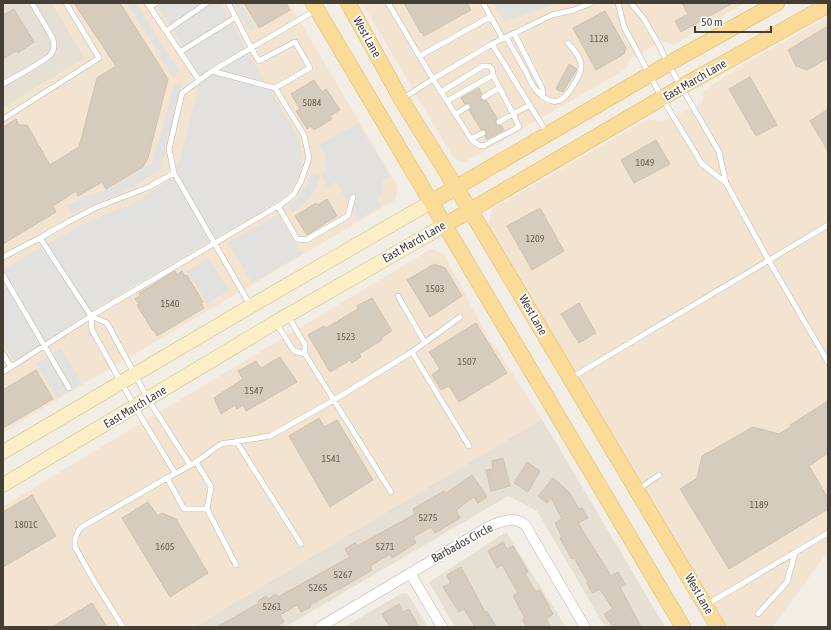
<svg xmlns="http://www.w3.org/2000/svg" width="831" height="630" font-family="'Asap Condensed',sans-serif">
<rect width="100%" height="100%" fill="#f2eee6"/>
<path fill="#e6e0d4" d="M3,3h49l33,55 -82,50z
M542,419l123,208h-60l-68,-116 -29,-15 -223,131h-91z
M506,532l60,95h-111l-26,-45z
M402,593l6,1 20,33h-84z"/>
<path fill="#f3e4d1" d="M52,3h237l109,184 -3,13 -392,232v-324l82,-50z
M362,3h383l-71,42 -12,-4 -32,18 -4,10 -161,93 -11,-3z
M828,17v534l-55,76h-46l-239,-401 4,-17 156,-90 13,3 40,-18 3,-13 36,-25z
M431,249l12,4 41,77 58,89 -348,208h-191v-121z"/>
<path fill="#e3e1dd" d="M127,3h9l43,67 -5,9z
M156,3h64l32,57 48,80 2,21 -2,14 -12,20 -192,113 -82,54 -11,-19v-74l83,-47 46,-18 36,-23 12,-23 18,-68 -9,-33z
M233,3h8l15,24 -6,4z
M493,3h68l-57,18z
M182,84l-22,86 -40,24 -48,19 -7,-8 48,-18 39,-24 22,-78z
M358,123l32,53 -8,5 2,6 -1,6 -6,6 4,7 -23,14 -22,-38 -9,5 -6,-13 6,-4 -3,-18 -4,-8z
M311,174l9,2 -4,13 -9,12 -14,12 -5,-8 10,-7 8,-12z
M278,214l24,40 -50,29 -24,-40z
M209,258l20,33 -22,13 -20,-33z
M61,348l21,35 -25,15 -21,-35z"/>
<path fill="#d6ccbe" stroke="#cdc1af" d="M74,3h46l48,76 -20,79 -5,9 -37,22 -4,-7 -24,14 -2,-5 -23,15 3,6 -53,32v-117l13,-8 3,6h8l23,40 29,-18 18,-69 19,-12z
M244,3h42l4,7 -31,18z
M404,3h63l4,7 -47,26 -2,-4 -1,1z
M682,3h51l-52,29 -6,-11 13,-7z
M14,9l20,33 -16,11 -1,-3 -14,9v-44z
M605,11l21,37 -2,6 -28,16 -23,-42z
M828,26v32l-21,12 -11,-4 -8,-16z
M569,64l8,5 -14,23 -7,-3z
M750,77l27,48 -21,11 -27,-47z
M314,80l8,12 4,-3 14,21 -10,6 2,3 -18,11 -3,-4 -4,3 -11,-18 4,-2 -9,-15z
M479,88l3,6 -2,3 1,2 3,2 2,-1 11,18 -2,4 1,2 3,2 2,-1 3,5 -17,9 -2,-3 2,-2 -1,-3 -2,-2 -3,1 -12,-20 2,-2v-3l-3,-2 -3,1 -4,-6z
M828,109v42l-18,-30z
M656,140l14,24 -36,19 -13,-23z
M327,199l10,17 -30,19 -12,-19 21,-13 2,2z
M540,208l24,43 -32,19 -25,-44z
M434,264l11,4 17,28 -32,21 -23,-37z
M175,271l2,4 5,-4 3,5 2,-1 16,27 -2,1 3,5 -47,28 -3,-6 -1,1 -16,-26 2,-1 -4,-5 5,-3 -1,-3z
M372,298l20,33 -11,7 1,2 -23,14 2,3 -9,6 -2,-3 -20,12 -22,-37 16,-9 2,2 32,-19 -1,-3z
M579,303l17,30 -17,10 -18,-29z
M476,323l31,50 -48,29 -10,-16 -8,4 -9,-15 8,-6 -11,-17z
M280,357l17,25 -51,29 -3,-6 -6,4 -2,-4 -14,9 -7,-16 29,-19 -5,-8 18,-10 5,7z
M36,370l17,29 -50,29v-38z
M828,401v52l-19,13 19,32v11l-99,60 -49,-80 17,-11 5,-22 51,-29 26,7 12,-7 -1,-2z
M319,418l5,9 13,-7 36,60 -43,27 -41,-71z
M503,458l7,28 -19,5 -5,-21 7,-1 -1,-8z
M527,462l13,9 -12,21 -14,-9z
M472,475l15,22 -9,6 -4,-6 -12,8v1l-6,4 4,8 -25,15 -4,-6 -18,10 3,6 -24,15 -2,-4 -20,12 2,4 -34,20v-1l-28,16 1,2 -10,5 -4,-7 -17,10 4,7 -9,5h-58l42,-24 -1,-2 8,-5 2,3 8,-5 2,3 72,-40 -5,-8 10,-6 2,3 58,-32 -2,-5 31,-18 1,3z
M553,478l16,14 10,17 3,-1 6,10 -10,5 33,53 7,-4 7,12 -5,3 21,40h-28l-2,-4h-1l-6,-9 9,-5 -13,-20 -8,4 -5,-10 1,-1 -14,-24 -2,1 -12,-21 2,-1 -7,-14 7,-4 -11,-21 -4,5 -9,-7z
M32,495l24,41 -53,31v-55z
M148,502l10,14 4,-3 14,6 32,54 -38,24 -48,-79z
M503,542l4,7 6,-3 15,26 -3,2 11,18 4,-2 13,24 -7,5 5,8h-24l-5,-7 3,-2 -12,-22 5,-3 -16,-28 -5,3 -9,-17z
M461,567l24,45 2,-1 9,16h-21l-11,-18 -5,3 -16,-25 8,-4 -4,-8z
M92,603l15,24h-55z
M399,604l4,8 6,-3 10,18h-29l-8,-13z"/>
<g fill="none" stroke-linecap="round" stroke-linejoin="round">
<defs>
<path id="service" d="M147,3l52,77
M388,3l45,76 38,60 7,6 5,1 36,-19 -6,-13 -14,8
M483,3l20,36
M618,3l6,24 38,71 40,66 24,19
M631,3l13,16 15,26 9,19 51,88 7,31 43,78 59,101
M150,7l6,-4
M166,31l41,-28
M514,33l28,55 1,9
M506,37c7,12 13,23 20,35 3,7 7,16 13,21 16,16 26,7 35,-9 3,-5 7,-11 7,-17 1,-9 -8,-18 -13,-24
M492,44l60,-29 22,-5 17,-7
M180,52l56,-35
M420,56l70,-39
M212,71l63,17
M3,84c10,-6 43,-23 49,-31 3,-5 2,-11 0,-16l-20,-34
M441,92l42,-26h6l3,3 1,6 20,39 17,-9
M484,97l15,-9
M402,99l31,-20 59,-35 55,89
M447,101l46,-26
M456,114l11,-7
M3,119l96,-61 -33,-55
M471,139l12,-6
M174,173l76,132
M278,206l19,33 9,1 40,-23 2,-2 5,-18
M40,238l51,78 1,14 43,77 40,66
M3,257l37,-19 28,-16 27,-14 54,-21 25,-14 -5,-24 13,-56 30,-22 104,-61
M3,275l66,113
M398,296l27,47
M91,316l16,7 41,76 42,66
M288,316l17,29v9l86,138
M276,323l18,28 11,3
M412,352l48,-35
M3,354l8,13 80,-51 192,-113 11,-9 7,-13 8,-23 -5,-23 -29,-47 35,-20 -15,-26 -36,19c-12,-18 -20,-39 -31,-58
M3,372l8,-5
M571,378l257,-153
M236,441l65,103
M196,462l25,-18 49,-8 64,-36 78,-48 57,94
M639,489l20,-14
M207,509h-23l-17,-31 29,-16 15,25 -4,22 29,56
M706,605l122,-72
M758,614l29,-32 8,-29
M123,627l-29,-46 -19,-34v-9l5,-10 87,-50"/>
<path id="minor" d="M410,573l32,54
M320,627l168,-100c11,-5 25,-11 36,-3 3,2 5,7 7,11l54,92"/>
<path id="secondary" d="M3,452l248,-146 180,-104
M3,485l273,-163 169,-97"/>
<path id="primary" d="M313,3l370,624
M348,3l53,96 69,111 248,417
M431,202l237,-138 109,-61
M445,225l236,-138 147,-82"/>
</defs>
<use href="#service" stroke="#bdb5a9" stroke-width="6"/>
<use href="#minor" stroke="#bdb5a9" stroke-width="11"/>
<use href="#secondary" stroke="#d0c097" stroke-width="15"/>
<use href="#primary" stroke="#deb867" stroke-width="16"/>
<use href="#service" stroke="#fff" stroke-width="5"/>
<use href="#minor" stroke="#fff" stroke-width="10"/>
<use href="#secondary" stroke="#fceec5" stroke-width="14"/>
<use href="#primary" stroke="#fadb97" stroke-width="15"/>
</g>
<g text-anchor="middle" stroke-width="3.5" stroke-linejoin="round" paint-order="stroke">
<g font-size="10" fill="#686257">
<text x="599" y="42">1128</text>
<text x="312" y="106">5084</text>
<text x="645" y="166">1049</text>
<text x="535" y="242">1209</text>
<text x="435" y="292">1503</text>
<text x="170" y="307">1540</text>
<text x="346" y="340">1523</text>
<text x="467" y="365">1507</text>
<text x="254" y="394">1547</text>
<text x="331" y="462">1541</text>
<text x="759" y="508">1189</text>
<text x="428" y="521">5275</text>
<text x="26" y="528">1801C</text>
<text x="165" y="550">1605</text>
<text x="385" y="550">5271</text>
<text x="343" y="578">5267</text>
<text x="318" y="591">5265</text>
<text x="272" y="610">5261</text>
</g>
<g font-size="12" fill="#443e35" stroke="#fff">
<text transform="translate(367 37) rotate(61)" y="4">West Lane</text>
<text transform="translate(695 80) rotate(-30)" y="4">East March Lane</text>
<text transform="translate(414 242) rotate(-30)" y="4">East March Lane</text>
<text transform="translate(533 315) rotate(60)" y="4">West Lane</text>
<text transform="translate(135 407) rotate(-31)" y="4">East March Lane</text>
<text transform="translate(462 543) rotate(-29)" y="4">Barbados Circle</text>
<text transform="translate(699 594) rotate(60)" y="4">West Lane</text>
</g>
</g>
<rect width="831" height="630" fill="none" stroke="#443e35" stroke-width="8"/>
<path d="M695 26v6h76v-6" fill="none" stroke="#443e35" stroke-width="2"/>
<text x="701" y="26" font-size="12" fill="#443e35" stroke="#ffffff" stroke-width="3" paint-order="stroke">50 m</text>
</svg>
